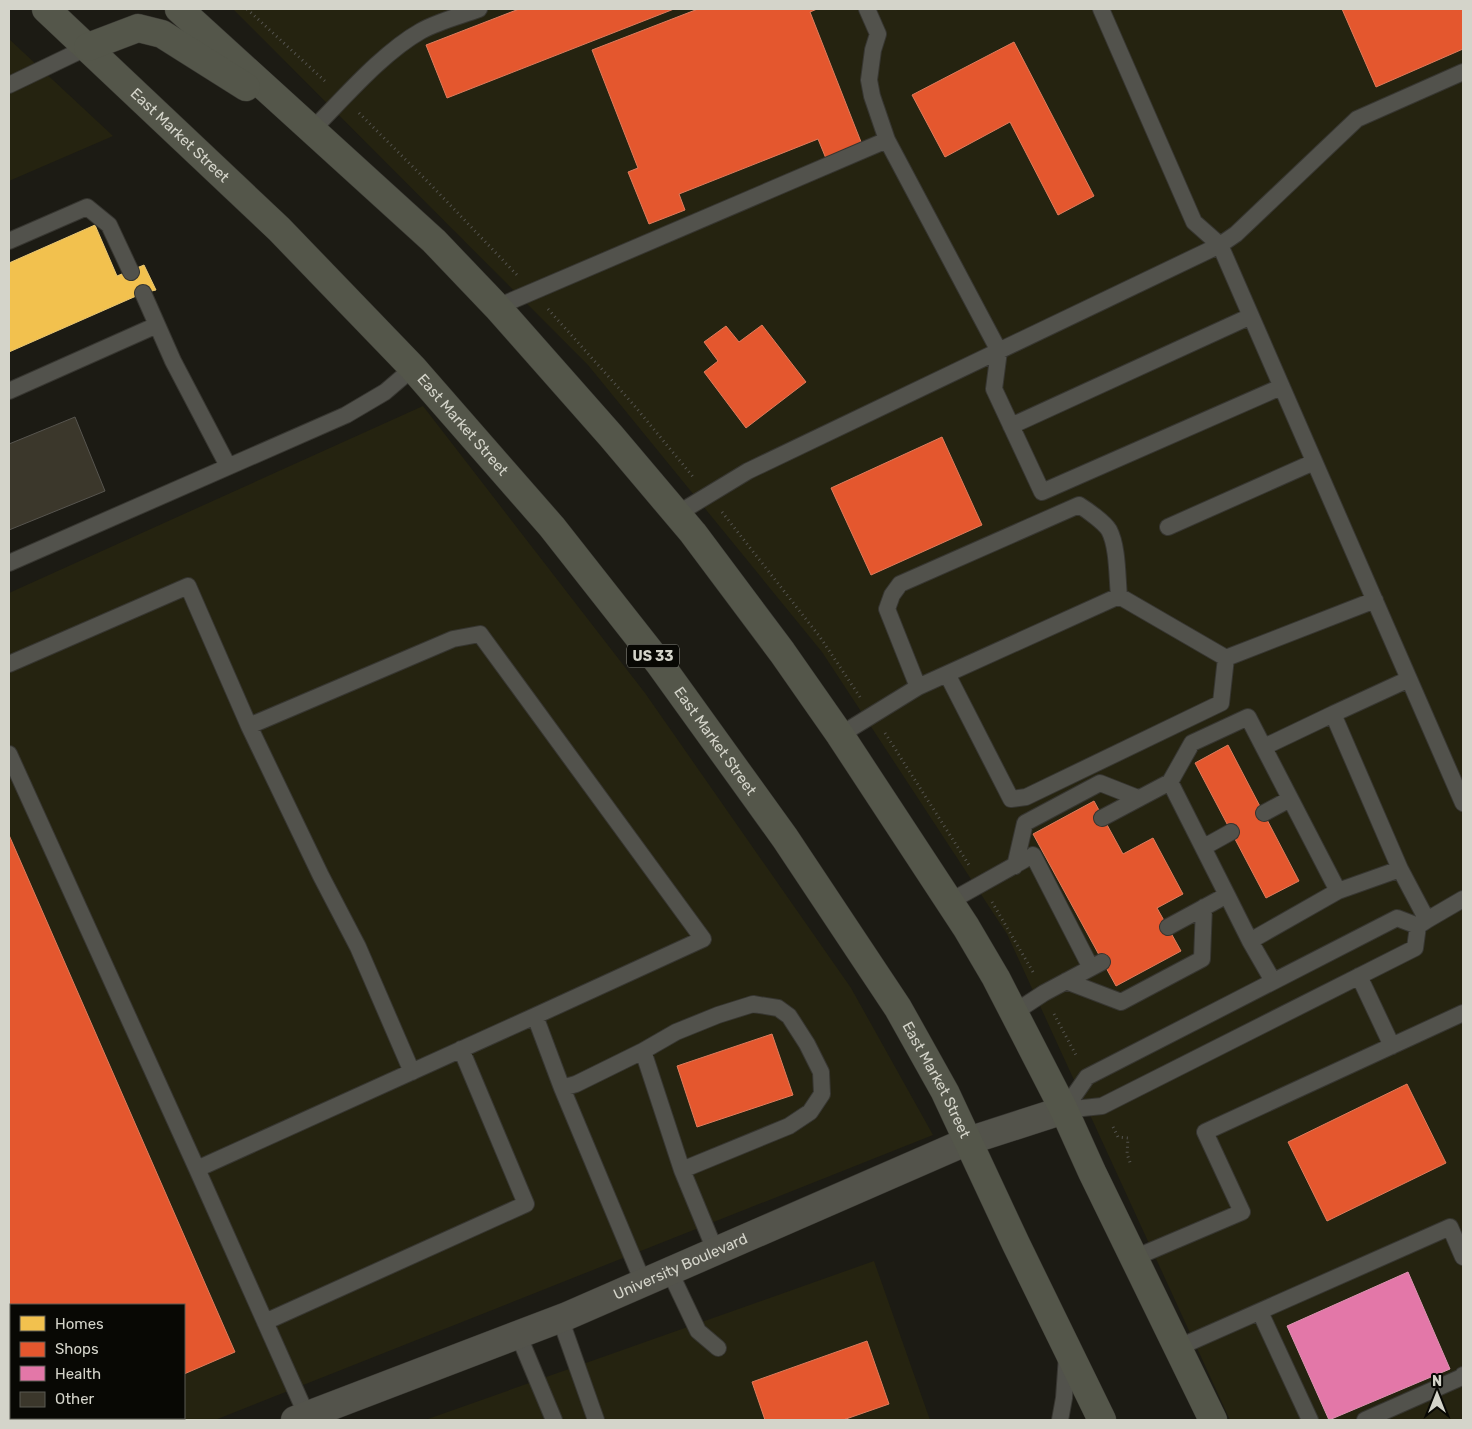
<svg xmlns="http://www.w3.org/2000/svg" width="1472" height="1429" font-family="Rubik,sans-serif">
<rect width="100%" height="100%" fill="#1c1b14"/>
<path fill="#252310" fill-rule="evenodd" d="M233,9h1230v1411h-233l-223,-486 -185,-282 -234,-287z
M9,39l104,97 -104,45z
M423,406l222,287 206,295 82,147 -718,285h-206v-827zM11,1305h173v113h-173z
M874,1261l56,159h-505z"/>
<path fill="#f2c14e" stroke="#e9c773" d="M95,225l22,51 27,-11 12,25 -13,3 -134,59v-89z"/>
<path fill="#e4572e" stroke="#df7c5d" d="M519,9h155l-227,89 -21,-53z
M698,9h119l-7,3 53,135 -36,14 -9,-22 -139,55 6,16 -36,14 -21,-52 10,-4 -46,-118z
M1342,9h121v40l-87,38z
M1014,42l80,154 -36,19 -48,-93 -65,35 -33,-62z
M762,325l44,57 -60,46 -42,-56 14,-11 -14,-19 22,-16 13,16z
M942,437l40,88 -111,50 -40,-87z
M1228,745l71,136 -33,17 -71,-135z
M1094,801l29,53 30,-16 30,56 -26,14 24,43 -65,35 -83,-152z
M9,835l226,517 -51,22v-69h-173v113h73l-6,2h-69z
M772,1034l21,61 -96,32 -20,-61z
M1407,1084l39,79 -119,58 -39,-79z
M867,1341l22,63 -46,16h-78l-13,-38z"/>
<path fill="#e377a8" stroke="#de93b2" d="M1408,1272l42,97 -121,51 -42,-94z"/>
<path fill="#3b372b" stroke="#57554f" d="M75,417l30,74 -96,39v-86z"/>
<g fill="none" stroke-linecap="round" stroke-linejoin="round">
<defs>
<path id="lane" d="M867,9l11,25 -5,16 -4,30 3,16 15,44 112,211 -5,38 48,103 239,-105
M1101,9l93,213 26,23 243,558
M9,85l79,-38
M312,130c32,-32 70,-77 109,-99 18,-10 39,-15 58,-22
M9,241l78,-34 22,18 22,47
M143,293l30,68 55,105
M497,307l390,-167
M9,391l148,-66
M1011,426l240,-110
M677,514l71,-43 472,-226 16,-11 121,-115 106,-47
M1168,527l146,-65
M9,563l337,-148 39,-23 28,-24
M9,664l179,-78 61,140 72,150 37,71 54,125
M947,674l64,125 15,-2 195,-94 5,-45
M918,687l-31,-78 5,-14 8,-11 179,-79c8,5 25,17 30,25 9,17 8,47 10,66
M249,726l204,-87 27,-5 223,305 -168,77 27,72 81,194
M840,735l78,-48 201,-91 107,62 149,-58
M1264,747l69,-33
M9,754l188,415 110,247
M1170,782l22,-39 56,-26 90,174 -88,50 -23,-46
M1264,813l26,-14
M1102,818l68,-36 57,113 -59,32
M1204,847l27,-15
M1033,855l58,113
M1015,866l10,-43 75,-40 38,15
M1400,869l27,51
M1338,891l62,-22 -67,-155 76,-35
M949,902l75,-42
M1250,941l23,40
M1359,976l33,70
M1066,981l55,21 81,-43 2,-52
M1015,1012l29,-19 58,-31
M643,1051l39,119
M562,1088l14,-4 67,-33 33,-19 42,-17 35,-11 25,4 11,8 18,28 14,28 1,22 -12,18 -21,14 -107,44 33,80
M1064,1110l38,-4 313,-158 3,-22 9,-6 36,-21
M1064,1110l23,-33 310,-159 21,8
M197,1169l338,-153
M1134,1258l108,-46 -37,-80 258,-119
M669,1270l29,61 20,17
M1260,1312l50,108
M560,1318l36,102
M265,1322l261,-118 -65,-155
M518,1334l36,86
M1177,1348l273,-121 13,30
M1060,1420l4,-22 3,-42
M1365,1420l97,-43 1,-2"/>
<g id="secondary">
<path id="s1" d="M295,1420l272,-104 401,-175 96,-31"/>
</g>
<g id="highway">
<path id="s2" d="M46,9l233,220 134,139 139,159 107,136 126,175 113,170 47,84 71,152 86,176"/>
<path d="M179,9l255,232 63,66 114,129 82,97 89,119 58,83 126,192 30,51 68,132 28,62 121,248"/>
<path d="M88,47l50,-19 24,6 84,53"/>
</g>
</defs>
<use href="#lane" stroke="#373631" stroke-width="18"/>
<use href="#secondary" stroke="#373631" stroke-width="29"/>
<use href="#highway" stroke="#373631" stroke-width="29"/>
<path stroke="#54534f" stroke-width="3" stroke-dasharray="1 4" stroke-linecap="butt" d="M247,9l80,74
M359,113l72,72 86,90
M548,309l85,95 61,74
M722,512l98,125 40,60
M885,733l84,132
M992,902l41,70
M1054,1014l23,43
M1113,1127l5,10 10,1 -1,16 4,11"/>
<use href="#lane" stroke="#52524c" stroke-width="16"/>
<use href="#secondary" stroke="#53534b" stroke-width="28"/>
<use href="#highway" stroke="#54564a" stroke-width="28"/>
</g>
<g text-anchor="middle" stroke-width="5" stroke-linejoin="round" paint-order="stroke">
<rect fill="#080804" stroke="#97978f" stroke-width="1" x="627" y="644.5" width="52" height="23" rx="4"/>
<g font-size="14" font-weight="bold" fill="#d4d4ca">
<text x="653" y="661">US 33</text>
</g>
<g font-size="15" fill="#d4d4ca" stroke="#080804">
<text dy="5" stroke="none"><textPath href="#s2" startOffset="184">East Market Street</textPath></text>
<text dy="5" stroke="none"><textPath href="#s2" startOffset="589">East Market Street</textPath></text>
<text dy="5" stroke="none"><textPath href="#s2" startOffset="994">East Market Street</textPath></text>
<text dy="5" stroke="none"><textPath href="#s2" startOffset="1399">East Market Street</textPath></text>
<text dy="5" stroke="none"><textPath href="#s1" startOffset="415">University Boulevard</textPath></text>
</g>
</g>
<rect width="1472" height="1429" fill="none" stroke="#d4d4ca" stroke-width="20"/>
<rect x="10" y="1304" width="175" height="115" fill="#080804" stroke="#5a5a53"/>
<rect x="20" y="1316" width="25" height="15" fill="#f2c14e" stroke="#5a5a53"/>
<text x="55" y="1329" font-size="15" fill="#d4d4ca">Homes</text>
<rect x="20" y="1342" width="25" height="15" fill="#e4572e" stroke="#5a5a53"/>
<text x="55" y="1354" font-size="15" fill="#d4d4ca">Shops</text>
<rect x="20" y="1366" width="25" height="15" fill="#e377a8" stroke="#5a5a53"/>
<text x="55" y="1379" font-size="15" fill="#d4d4ca">Health</text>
<rect x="20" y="1392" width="25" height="15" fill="#3b372b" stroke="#5a5a53"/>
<text x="55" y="1404" font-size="15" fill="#d4d4ca">Other</text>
<g transform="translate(1437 1394)" stroke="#080804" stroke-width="4" paint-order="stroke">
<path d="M0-4L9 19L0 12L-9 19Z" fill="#d4d4ca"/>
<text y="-8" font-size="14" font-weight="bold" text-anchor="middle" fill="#d4d4ca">N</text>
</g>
</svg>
